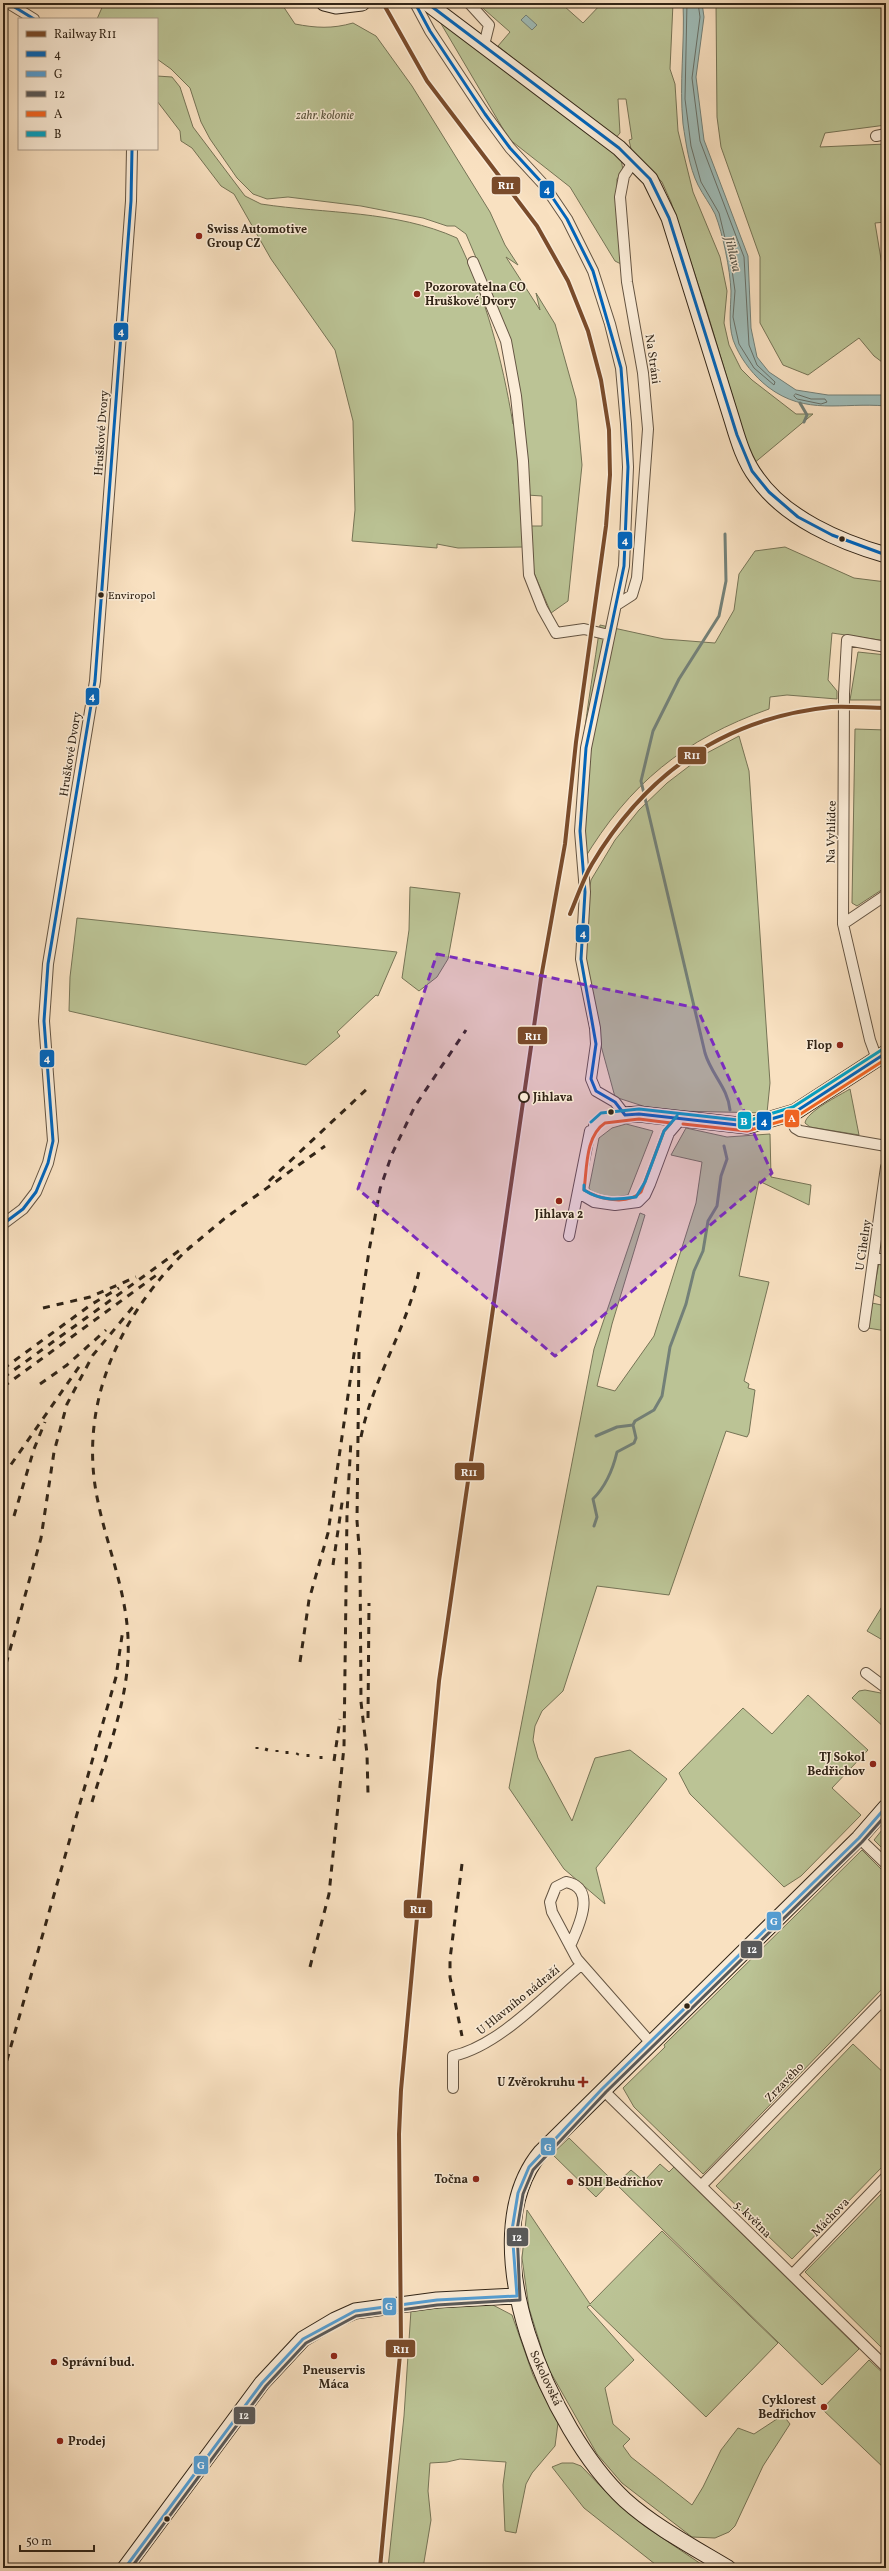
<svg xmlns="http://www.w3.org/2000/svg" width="889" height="2571" font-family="Vollkorn,serif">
<rect width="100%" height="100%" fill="#f9e1c1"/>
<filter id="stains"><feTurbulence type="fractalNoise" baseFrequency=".005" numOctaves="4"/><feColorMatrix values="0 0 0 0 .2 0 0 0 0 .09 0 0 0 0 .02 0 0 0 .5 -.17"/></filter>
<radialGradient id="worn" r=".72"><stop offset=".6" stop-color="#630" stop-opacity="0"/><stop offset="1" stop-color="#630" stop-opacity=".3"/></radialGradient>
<path fill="#bbc395" stroke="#767456" d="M104,3h177l14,21c21,4 37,5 58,-1l23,13 36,50 78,126 15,33 13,20 -12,-8 34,53 -4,-17 19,31 21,75 6,66 -14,136 -17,12 -17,-40 -5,-47h13v-30l-15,-1 -9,-105 -11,-59 -41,-97 -11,-8h-8l-24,-8 -62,-12 -73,-9 -21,2 -14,-5 -16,-16 -27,-39 -9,-17 -11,-34 -19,-19 -14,-10v-40h-60z
M477,3h90l-3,3 19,17 19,-20h71l-3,66 5,15 3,47 15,61 27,65 7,34 -3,32 5,22 12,24 11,11 44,34h17l-60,50 -48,-159 -34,-103 -9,-20 -31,-33 -2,-9 3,-1 -6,-40h-8l2,34 -6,7 -116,-94 12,-14z
M716,3h170v122l-61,8 -5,14 66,-3v78l-11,1 11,66v76l-12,-9 -15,-18 -51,37 -25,-10 -23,-42v-66l-39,-110 -4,-30z
M440,22l181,136 2,13 -6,8v8l6,78 -8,-4 -45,-74 -61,-48z
M157,76l15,1 8,10 13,40 52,69 16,8c65,10 134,6 196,34 29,59 45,121 56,186h4l7,123 -66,1 -21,-4v4l-85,-7 3,-31 -2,-89 -18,-71 -64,-91 -37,-65 -13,-8 -29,-38 -11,-7 -1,-10 -23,-30z
M785,547l69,31 32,4v59l-54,-8 -4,47 9,11v8l-50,-4 -17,2 -1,12c-85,30 -140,75 -186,152 -11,-81 6,-156 17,-236l64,14 51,4 19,-33 5,-36 16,-23z
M858,652l28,3v45h-36z
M855,729l31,1v157l-29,19 -5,-3z
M739,736l10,35 21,312 -3,30 -92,-2 -29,-4 -31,-10 -15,-55 -16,-92 1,-34 6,-36 24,-40 24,-30 28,-27 38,-29z
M410,887l50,6 -12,66 -11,18 -18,14 -17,-13 7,-48z
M77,918l320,34 -19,44 -2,-1 -39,37 3,4 -34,29 -237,-54 1,-34z
M850,1089l9,46 -49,-8 -5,-4c1,-11 35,-28 45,-34z
M626,1124l27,7 -25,64 -20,3 -16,-4 -3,-6 10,-50 13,-10z
M686,1128l41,9 43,-3 1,43 40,8 -2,20 -50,-24 -20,95 30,6 -25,99 5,3 -1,4 7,2 -6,43 -2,4 -21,-6 -57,164 -72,-9 -34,105 -21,20 -7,15 -2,14 5,18 34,63 23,-63 35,-8 37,29 -71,89 9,36 -41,-35 -55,-81 85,-439 46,-136 5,2 -33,109 -15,62 18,5 39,-55 42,-133 6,-41 -31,-7z
M886,1206v50l-6,-10z
M879,1263l7,1v36l-13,-6z
M872,1303l14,3v25l-18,-3z
M886,1600v42l-19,-11z
M865,1690l21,4v35l-34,-31 7,-7z
M808,1695l60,55 -36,38 29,27 -60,61 -17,11 -94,-93 -11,-21 64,-65 29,26z
M886,1825v27l-12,-12z
M862,1850l24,24v111l-183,189 -69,-67 -11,-19 42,-41 -1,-2z
M853,2044l33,31v88l-94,96 -76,-73z
M569,2138l43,42 -16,17 -44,-43z
M660,2164l9,8 5,-5 185,182 -37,36 -206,-201 15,-14 13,11z
M886,2189v163l-81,-80z
M527,2210l63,94 72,-73 116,112 -72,74 -116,-112 -3,2 47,53 -29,28 8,36 17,15 -7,7 8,11 61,48 11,-18 18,-37 17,-22 16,6 29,-19 7,9 -27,42 -28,60 -6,6 -14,6 -23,-1 -70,-54 -25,-29 -50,-88 -18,-58 -7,-50z
M491,2304l21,11 21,60 25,48 -3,23 -23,27 -6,11 -10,49 -11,-2 -2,-46 3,-23 -46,-3 -13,3 -17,1 -2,28 3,29 -8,48h-35l16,-152 7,-106z
M869,2360l17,16v94l-64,-61z
M562,2463h11l8,3 32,33 30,26 64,43h-47l-76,-60 -32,-41z"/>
<path fill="#9fbcb8" stroke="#738078" d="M683,3h19l2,14 -8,60 8,63 44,116 3,72 6,29 12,15 27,18 32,5h58v11c-44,-4 -80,10 -118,-19 -14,-11 -25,-25 -32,-40 -9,-18 -5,-38 -5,-56 -1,-22 -8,-57 -16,-77 -5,-10 -12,-19 -17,-29 -9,-18 -12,-42 -15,-61 -4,-41 2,-81 0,-121z
M526,15l11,10 -5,5 -11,-10z"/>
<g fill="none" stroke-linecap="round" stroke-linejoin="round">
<path stroke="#687068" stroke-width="1" d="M687,3l-2,96 6,47 10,36 18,31 12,50 4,28 -2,26 6,27 15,24 20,17 1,-3 -18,-17 -8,-20 -5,-88 -44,-116 -8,-63 8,-61 -2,-14
M796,394l15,5h14l2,3 -6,2 -24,-5 -3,-3z"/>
<path stroke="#738078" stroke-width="3" d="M800,403l7,12 -3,7
M725,534l1,47 -7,35 -40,63 -26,52 -12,50 64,272c6,21 23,35 25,57
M596,1436l21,-9 16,-2
M594,1526l3,-9 -4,-18c12,-12 20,-30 24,-47l17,-9 2,-5 -3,-13 2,-4 19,-11 8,-14 8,-49 16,-43 8,-33 9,-20 5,-30 9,-15 4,-30 6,-17 -3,-13"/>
<defs>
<path id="street" d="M8,3l26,16
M415,3l15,28 55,83 25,34 34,37 23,34 26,52 17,53 11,44 5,56 2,43 -4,99 -38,182 -6,83 5,61 -4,67 14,69 1,16 -5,35 5,12 19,11 10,13
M469,3l20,22 -5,20
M876,136l10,-2
M473,262l33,79 10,55 7,65 6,114 13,33 14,25 28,-4 25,6
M618,604l14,-9 5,-17 11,-149 -5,-56 -16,-91 -7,-85 4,-21 10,-15
M843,924l43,-29
M877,1059l-7,-19 -27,-116 1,-230 3,-54 39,7
M789,1115l6,13 5,3 86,15
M594,1126l9,-8 22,-3
M579,1193l15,9 21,3 23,-3 7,-7 5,-11 19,-51 12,-14
M3,1224l20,-15 13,-17 12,-29 5,-22 -9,-120 4,-57 47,-283 36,-480 1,-52
M569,1236l21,-105
M874,1258l12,2
M864,1326l22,-159
M866,1673l20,15
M859,1838l27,26
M570,1946c8,-18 28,-58 -4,-64l-10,5 -6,15 2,10 25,47 73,83
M453,2088v-32c46,-10 92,-61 128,-91
M602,2089l284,278
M701,2186l185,-189
M792,2275l94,-98"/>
<path id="secondary" d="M324,3l12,3 26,-3
M427,3l192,145 31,31 19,39 63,202c6,20 12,41 25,58 28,40 83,64 129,77
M625,1115l14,-1 108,12 48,-14 91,-59
M125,2568l137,-185 41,-44 32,-19 20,-9 82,-11 80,-4
M728,2568c-35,-21 -73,-41 -103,-68 -74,-69 -158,-259 -84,-348l318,-314 27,-31"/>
</defs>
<use href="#street" stroke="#645442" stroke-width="12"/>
<use href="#secondary" stroke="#322517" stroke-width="17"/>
<use href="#street" stroke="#fbecd7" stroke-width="10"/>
<use href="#secondary" stroke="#fbecd7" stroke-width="15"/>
<path stroke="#322517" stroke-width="3" stroke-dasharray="7 7" stroke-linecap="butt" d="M269,1181l100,-94
M187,1250l37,-31 101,-73
M43,1308l47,-11 46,-20
M359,1352l-2,169 3,38 1,143 6,52 1,40
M3,1369l89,-65 27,-16
M3,1378l177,-128
M40,1384l27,-19 39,-35
M3,1387l155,-113
M361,1437c12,-60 48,-111 59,-171
M3,1476l78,-112
M14,1516l20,-67 11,-27
M333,1565l10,-69
M300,1662l9,-62 19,-67 41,-282 11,-62 12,-35 23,-48 51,-76
M6,1664l35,-126 13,-86 13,-48 26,-49 40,-48
M368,1718l1,-115
M257,1749v-2
M266,1751l1,-3
M277,1752v-2
M287,1754v-3
M297,1755l1,-2
M308,1757v-3
M321,1759v-3
M334,1761l6,-42
M92,1802c16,-53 39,-108 36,-164 -2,-49 -22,-94 -31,-141 -19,-96 25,-186 94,-251
M462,1864l-12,95v18l12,59
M310,1967l19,-73 15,-147 3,-234 4,-73
M3,2074l113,-397 7,-48"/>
<defs>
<path id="bus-1" d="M8,3l26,16
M324,3l12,3 26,-3
M415,3l15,28 55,83 25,34 34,37 23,34 26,52 28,97 7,99 -4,99 -38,182 -6,83 5,61 -4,67 15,85 -5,35 5,12 19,11 10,13
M427,3l192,145 31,31 19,39 68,217 15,36 17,21 29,25 34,18 54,20
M625,1115l14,-1 108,12 48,-14 91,-59
M3,1224l20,-15 13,-17 12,-29 5,-22 -9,-120 4,-57 47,-283 36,-480 1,-52"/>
<path id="bus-2" d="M517,2296l-5,-66 6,-37 11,-26 73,-78 257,-251 27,-31
M125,2568l137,-185 41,-44 52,-28 82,-11 80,-4"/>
<path id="bus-3" d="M131,2568l135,-182 40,-43 50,-27 81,-11 83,-5 -3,-70 6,-36 10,-24 73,-78 256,-250 24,-27"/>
<path id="bus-4" d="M639,1119l32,4 -7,8 -23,61c-14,14 -42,7 -57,-2 3,-20 1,-54 21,-67z
M683,1124l64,7 49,-14 90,-58"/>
<path id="bus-5" d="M591,1122l10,-9 38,-4 108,12 46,-14 90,-58
M584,1185v5c17,11 32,10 52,7l9,-15 19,-51 13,-15"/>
</defs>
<use href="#bus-1" stroke="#fbecd7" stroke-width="6"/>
<use href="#bus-2" stroke="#fbecd7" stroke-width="6"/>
<use href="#bus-3" stroke="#fbecd7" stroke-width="6"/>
<use href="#bus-4" stroke="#fbecd7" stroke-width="6"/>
<use href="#bus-5" stroke="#fbecd7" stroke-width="6"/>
<use href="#bus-1" stroke="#0065bd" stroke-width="3"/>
<use href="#bus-2" stroke="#549ed4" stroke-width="3"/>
<use href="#bus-3" stroke="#595959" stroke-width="3"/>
<use href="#bus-4" stroke="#f26522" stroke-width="3"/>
<use href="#bus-5" stroke="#02a2c5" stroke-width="3"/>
<defs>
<path id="rail-1" d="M570,914c7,-16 13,-35 22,-50 54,-91 133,-146 239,-157 18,-1 37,1 55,1
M380,2568l21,-224 -2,-210 2,-44 38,-409 102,-703 24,-134 11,-102 30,-216 4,-51 -1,-45 -8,-50 -13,-49 -20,-50 -31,-55 -110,-145 -44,-78"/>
</defs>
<use href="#rail-1" stroke="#fbecd7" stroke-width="7"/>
<use href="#rail-1" stroke="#7a4b2a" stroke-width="4"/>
</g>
<path fill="#7b2cbf" fill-opacity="0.2" stroke="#7b2cbf" stroke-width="3" stroke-dasharray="8 5" stroke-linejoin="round" d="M437,954l260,54 75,165 -217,183 -197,-167z"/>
<g fill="#8f2418" stroke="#fbecd7" stroke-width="1.5">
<circle cx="199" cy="236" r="4"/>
<circle cx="417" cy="294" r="4"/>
<circle cx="840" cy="1045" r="4"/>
<circle cx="559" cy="1201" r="4"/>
<circle cx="873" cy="1764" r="4"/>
<path d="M581 2076h4v4h4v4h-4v4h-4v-4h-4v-4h4z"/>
<circle cx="476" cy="2179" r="4"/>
<circle cx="570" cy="2182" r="4"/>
<circle cx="334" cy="2356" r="4"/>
<circle cx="54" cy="2362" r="4"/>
<circle cx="824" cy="2407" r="4"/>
<circle cx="60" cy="2441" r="4"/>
</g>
<g fill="#322517" stroke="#fbecd7" stroke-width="1.5">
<circle cx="842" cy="539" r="3.5"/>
<circle cx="101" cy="595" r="3.5"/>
<circle cx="611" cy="1112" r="3.5"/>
<circle cx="687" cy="2006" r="3.5"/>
<circle cx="167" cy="2519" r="3.5"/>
</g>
<circle fill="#fbecd7" stroke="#322517" stroke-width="2" cx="524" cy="1097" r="5"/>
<g text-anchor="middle" stroke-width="3" stroke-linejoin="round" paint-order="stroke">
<g font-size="11" fill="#322517" stroke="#fbecd7" text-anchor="start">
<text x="108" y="599">Enviropol</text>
</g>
<g font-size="12" font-style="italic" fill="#5b543d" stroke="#fbecd7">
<text x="325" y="119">zahr. kolonie</text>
</g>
<g font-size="12" font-weight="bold" fill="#322517" stroke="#fbecd7" text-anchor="start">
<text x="207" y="233">Swiss Automotive<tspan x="207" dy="14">Group CZ</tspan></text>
<text x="425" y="291">Pozorovatelna CO<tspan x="425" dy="14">Hruškové Dvory</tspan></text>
<text x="832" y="1049" text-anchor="end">Flop</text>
<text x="559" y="1218" text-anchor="middle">Jihlava 2</text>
<text x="865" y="1761" text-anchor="end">TJ Sokol<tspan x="865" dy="14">Bedřichov</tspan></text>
<text x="575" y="2086" text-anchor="end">U Zvěrokruhu</text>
<text x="468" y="2183" text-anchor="end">Točna</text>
<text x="578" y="2186">SDH Bedřichov</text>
<text x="62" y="2366">Správní bud.</text>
<text x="334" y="2374" text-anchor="middle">Pneuservis<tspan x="334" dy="14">Máca</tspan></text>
<text x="816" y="2404" text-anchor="end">Cyklorest<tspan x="816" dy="14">Bedřichov</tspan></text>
<text x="68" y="2445">Prodej</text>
</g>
<g font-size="12" fill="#322517" stroke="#fbecd7">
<text transform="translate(653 359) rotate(82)" y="4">Na Stráni</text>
<text transform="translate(101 433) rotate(-86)" y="4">Hruškové Dvory</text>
<text transform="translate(70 754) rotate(-81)" y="4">Hruškové Dvory</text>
<text transform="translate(831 832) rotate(-89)" y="4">Na Vyhlídce</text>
<text transform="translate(863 1245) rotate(-82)" y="4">U Cihelny</text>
<text transform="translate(518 2000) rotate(-39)" y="4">U Hlavního nádraží</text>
<text transform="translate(784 2082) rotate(-46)" y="4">Zrzavého</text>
<text transform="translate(830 2217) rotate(-46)" y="4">Máchova</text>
<text transform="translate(753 2219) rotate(45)" y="4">5. května</text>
<text transform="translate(546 2378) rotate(65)" y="4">Sokolovská</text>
</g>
<g font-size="12" font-weight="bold" fill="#322517" stroke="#fbecd7" text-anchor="start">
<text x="533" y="1101">Jihlava</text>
</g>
<g font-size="13" font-style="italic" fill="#535247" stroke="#fbecd7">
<text transform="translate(734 254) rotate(77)" y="5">Jihlava</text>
</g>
</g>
<g stroke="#fbecd7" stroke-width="1.5">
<rect x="491" y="176" width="30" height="19" rx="4" fill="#7a4b2a"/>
<rect x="539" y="180" width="16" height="19" rx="4" fill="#0065bd"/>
<rect x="113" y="322" width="16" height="19" rx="4" fill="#0065bd"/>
<rect x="617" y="531" width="16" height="19" rx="4" fill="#0065bd"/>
<rect x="85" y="687" width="15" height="19" rx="4" fill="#0065bd"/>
<rect x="677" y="746" width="30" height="19" rx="4" fill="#7a4b2a"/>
<rect x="575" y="924" width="15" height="19" rx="4" fill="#0065bd"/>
<rect x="517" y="1026" width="31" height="19" rx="4" fill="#7a4b2a"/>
<rect x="39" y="1049" width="16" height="19" rx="4" fill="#0065bd"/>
<rect x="784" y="1109" width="16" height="19" rx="4" fill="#f26522"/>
<rect x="737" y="1111" width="15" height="19" rx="4" fill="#02a2c5"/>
<rect x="756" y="1111" width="16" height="20" rx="4" fill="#0065bd"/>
<rect x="454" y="1462" width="31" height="19" rx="4" fill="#7a4b2a"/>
<rect x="403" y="1899" width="30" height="20" rx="4" fill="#7a4b2a"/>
<rect x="766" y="1911" width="16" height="20" rx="4" fill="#549ed4"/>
<rect x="740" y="1940" width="23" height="19" rx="4" fill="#595959"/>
<rect x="540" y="2137" width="16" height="19" rx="4" fill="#549ed4"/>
<rect x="506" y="2227" width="23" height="20" rx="4" fill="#595959"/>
<rect x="382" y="2297" width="15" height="19" rx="4" fill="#549ed4"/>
<rect x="385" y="2339" width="31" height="19" rx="4" fill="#7a4b2a"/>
<rect x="233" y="2406" width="23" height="19" rx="4" fill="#595959"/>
<rect x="193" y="2455" width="16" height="20" rx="4" fill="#549ed4"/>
</g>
<g font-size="11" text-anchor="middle" font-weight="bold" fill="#fff">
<text x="506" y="189">R11</text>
<text x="547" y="193">4</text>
<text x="121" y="335">4</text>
<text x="625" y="544">4</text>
<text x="92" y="700">4</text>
<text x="692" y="759">R11</text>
<text x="583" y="937">4</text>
<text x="533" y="1040">R11</text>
<text x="47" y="1062">4</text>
<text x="792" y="1122">A</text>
<text x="744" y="1125">B</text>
<text x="764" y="1125">4</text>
<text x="469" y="1476">R11</text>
<text x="418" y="1913">R11</text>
<text x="774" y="1925">G</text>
<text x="752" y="1953">12</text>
<text x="548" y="2151">G</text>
<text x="517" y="2241">12</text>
<text x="389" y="2310">G</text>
<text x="401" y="2353">R11</text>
<text x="244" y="2419">12</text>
<text x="201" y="2469">G</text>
</g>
<rect width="889" height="2571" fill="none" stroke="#f9e1c1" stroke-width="16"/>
<rect x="4" y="4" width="881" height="2563" fill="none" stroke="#322517" stroke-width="2"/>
<rect x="8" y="8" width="873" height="2555" fill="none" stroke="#322517"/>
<rect x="18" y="18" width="140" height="132" fill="#fbecd7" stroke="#ab9c8a"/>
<rect x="26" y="31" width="20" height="6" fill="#7a4b2a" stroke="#ab9c8a"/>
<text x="54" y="38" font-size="12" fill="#322517">Railway R11</text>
<rect x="26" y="51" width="20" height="6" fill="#0065bd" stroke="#ab9c8a"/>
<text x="54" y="58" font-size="12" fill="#322517">4</text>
<rect x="26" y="71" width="20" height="6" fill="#549ed4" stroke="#ab9c8a"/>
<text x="54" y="78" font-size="12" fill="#322517">G</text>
<rect x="26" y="91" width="20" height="6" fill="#595959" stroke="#ab9c8a"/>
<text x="54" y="98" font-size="12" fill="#322517">12</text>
<rect x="26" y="111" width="20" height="6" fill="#f26522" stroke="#ab9c8a"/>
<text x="54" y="118" font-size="12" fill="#322517">A</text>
<rect x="26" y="131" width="20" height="6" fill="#02a2c5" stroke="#ab9c8a"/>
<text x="54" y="138" font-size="12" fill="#322517">B</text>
<path d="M20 2545v6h74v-6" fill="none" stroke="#322517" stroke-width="2"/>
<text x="26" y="2545" font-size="12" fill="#322517" stroke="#fbecd7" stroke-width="3" paint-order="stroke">50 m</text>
<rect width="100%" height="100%" filter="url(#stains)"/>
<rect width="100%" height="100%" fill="url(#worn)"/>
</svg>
